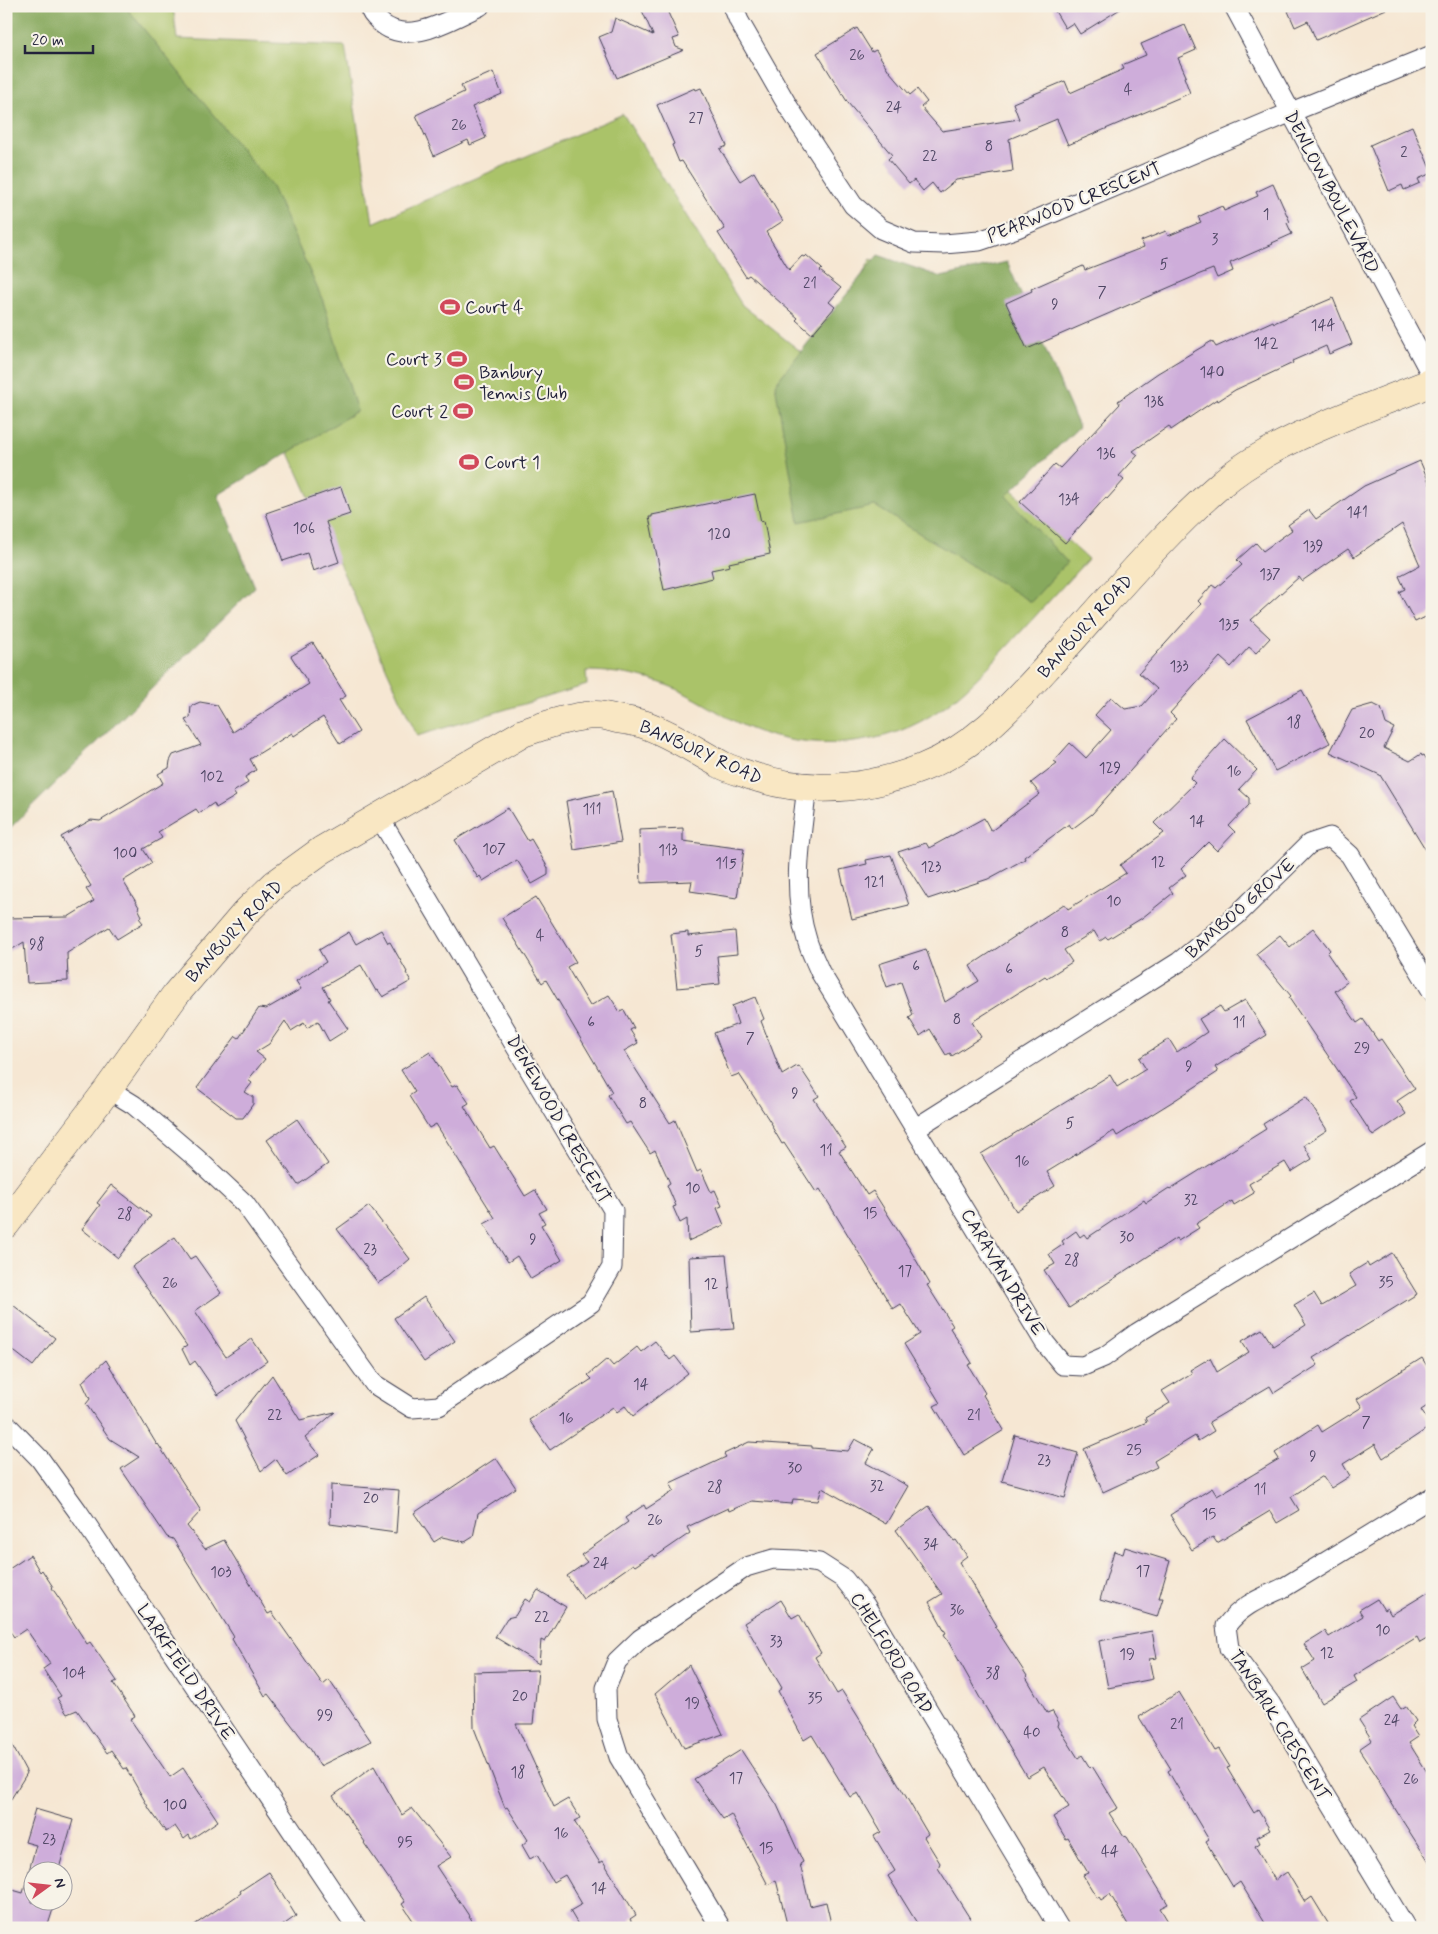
<svg xmlns="http://www.w3.org/2000/svg" width="1438" height="1934" font-family="Mynerve,sans-serif">
<rect width="100%" height="100%" fill="#f7f3e8"/>
<filter id="ink" filterUnits="userSpaceOnUse"><feTurbulence type="fractalNoise" baseFrequency=".02" numOctaves="2"/><feDisplacementMap in="SourceGraphic" scale="10" xChannelSelector="R" yChannelSelector="G"/><feConvolveMatrix kernelMatrix="1 2 1 2 8 2 1 2 1" color-interpolation-filters="sRGB"/></filter>
<filter id="wash" filterUnits="userSpaceOnUse"><feTurbulence type="fractalNoise" baseFrequency=".0096" numOctaves="4" result="noise"/><feDisplacementMap in="SourceGraphic" scale="20" xChannelSelector="R" yChannelSelector="G"/><feGaussianBlur stdDeviation="1.12" result="paint"/><feColorMatrix in="noise" values="0 0 0 0 0 0 0 0 0 0 0 0 0 0 0 0 0 1.4 0 .05"/><feComposite in="paint" operator="in"/></filter>
<g filter="url(#wash)">
<rect width="100%" height="100%" fill="#f6e7d3"/>
<path fill="#aac369" stroke="#667252" d="M6,6h167l4,33 168,7 28,177 250,-109 119,191 72,57 57,-103 12,7 118,214 87,79c-24,26 -48,52 -72,78 -52,57 -90,99 -172,106 -31,2 -64,-2 -93,-14 -22,-9 -41,-23 -63,-34 -31,-17 -64,-23 -98,-24h-4l1,14 -170,51 -137,-303z"/>
<path fill="#87a95d" stroke="#54664c" d="M6,6h119l147,181 51,114 34,110 -139,84 37,92 -249,245z
M878,255l63,22 66,-15 72,165 -73,69 61,66 -36,40 -156,-96 -76,16 -24,-138z"/>
<g id="blocks">
<path fill="#ceadda" d="M640,6h25l14,31 -6,2 3,8 8,3 -67,28 -18,-41 12,-5 4,-14 38,17z
M1052,6h73l-45,28 -7,-11 -8,5z
M1300,6h93l-77,34 -8,-19 -13,6 -7,-16z
M1185,25l11,25 -18,8 8,18 -2,1 6,16 -122,52 -11,-26 -48,20 4,32 -57,9 -16,13 -8,-10 -9,8 -9,-11 -5,4 -21,-25 4,-4 -44,-52 -31,-50 40,-25 15,24 4,-2 13,21 21,24 7,-6 10,13 -6,5 21,24 77,-12 -6,-16 52,-22 5,12 54,-24 -2,-4 24,-10 -5,-11z
M493,72l9,22 -30,13 14,31 -16,7 -2,-5 -34,16 -18,-41 48,-23 -3,-6z
M695,88l1,2 5,-2 26,58 -7,3 20,32 14,-9 29,49 -17,11 23,38 13,-14 2,1 2,-2 16,14 -2,2 21,17 -12,14 6,5 -23,27 -16,-14 2,-2 -49,-43 -3,2 -28,-44 7,-4 -43,-68 -3,1 -7,-17 2,-1 -17,-39z
M1412,126l20,47 -14,6 2,4 -16,7 -2,-5 -13,6 -19,-46z
M1273,184l17,38 -3,1 5,11 -20,9 1,1 -43,19 3,8 -16,7 -4,-9 -13,5 -173,75 -21,-46 26,-12 -1,-2 52,-23 2,4 59,-23 -3,-6 25,-10 2,5 33,-14 -3,-5 24,-11 2,5 34,-15 -2,-4z
M1333,298l19,46 -23,10 -3,-8 -34,15 1,2 -58,27 -17,11 -1,-2 -46,31 -2,-4 -36,25 5,4 -19,21 5,4 -17,19 -1,-2 -41,46 -45,-41 35,-38 5,4 60,-64 -2,-3 40,-28 54,-32 4,6 57,-26 1,2z
M1420,461l12,28v125l-17,8 -16,-30 6,-3 -6,-13 21,-11 -18,-41 -48,33 -6,-8 -46,32 -3,-4 -48,43 19,18 -14,15 -7,-6 -18,20 -11,-10 -50,56 6,6 -84,95 -20,15 -3,-5 -45,33 1,2 -37,20 -60,20 -30,-47 28,-9 3,5 55,-30 7,13 49,-37 -9,-11 26,-20 -3,-2 16,-18 16,15 25,-28 -16,-15 16,-18 14,12 17,-3 15,-17 -18,-16 62,-69 -3,-3 14,-16 4,3 26,-23 -5,-5 19,-17 7,8 29,-21 -4,-5 21,-15 7,9 48,-33z
M341,487l9,27 -24,8 13,40 -26,9 -6,-18 -24,8 -17,-48z
M755,494l6,28 3,-1 6,33 -41,9 1,3 -19,4 2,8 -49,12 -15,-73h3v-2z
M313,643l33,53 -7,4 20,32 -19,12 -17,-27 -29,19 -2,-3 -42,26 6,11 -11,7 3,6 -15,9 3,4 -20,12 -2,-5 -15,10 -3,-4 -38,23 4,6 -19,11 9,14 -29,18 16,26 -1,1 4,8 -3,2 4,5 -26,16 -8,-12 -42,26 1,28 -41,2 -3,-41 -18,11v-35l62,-1 26,-16 -8,-12 5,-3 -30,-49 30,-17 9,1 63,-38 -5,-9 11,-6 1,-7 3,-6 28,-10 -16,-25 5,-2 1,-12 9,-4 17,3 16,27 76,-48 -18,-28z
M1302,690l28,53 -55,28 -28,-52z
M1373,704l8,4 5,16 8,4 -10,20 26,13 11,-7 1,2 2,-1 8,13v92l-52,-85 -50,-23 22,-42z
M1225,739l32,31 -18,19 10,9v7l-20,21 6,6 -18,19 -9,-9 -27,27 5,6 -17,13 4,5 -31,25 -34,21 -2,-2 -6,4 -6,-10 -30,19 8,12 -25,16 -2,-2 -73,46 9,15 -29,19 -2,-3 -4,2 -16,-26 -10,7 -11,-18 4,-3 -12,-33 -14,5 -8,-23 47,-15 19,53 34,-21 -9,-15 94,-62 4,5 58,-36 -6,-8 44,-32 -10,-10 41,-40 -5,-5z
M612,791l9,51 -47,8 -8,-49z
M508,808l20,33 3,-2 17,29v7l-16,9 -15,-24 -34,21 -3,-5 -2,2 -23,-38z
M683,828v13l61,8 -7,49 -47,-7 2,-10 -51,2 -2,-53z
M891,855l18,50 -57,14 -12,-49 27,-6 -1,-4z
M536,897l40,65 -9,5 23,39 19,-11 11,17 4,-2 10,18 -4,2 8,13 -14,8 46,72 5,-3 22,52 4,-2 10,22 4,-2 7,16 -5,2 7,17 -36,16 -1,-22 -7,4 -7,-16 3,-1 -9,-21 3,-2 -15,-33 -5,3 -20,-31 -4,2 -18,-29 4,-3 -66,-112 -4,3 -40,-65z
M1313,928l17,22 -3,3 20,29 -12,9 22,32 6,-4 15,22 3,-2 34,50 -18,12 9,13 -33,22 -23,-35 6,-4 -67,-99 2,-2 -35,-42 24,-19 10,12z
M381,930l7,13 2,-1 17,30 -1,1 5,8 -28,16 -5,-7 -2,1 -15,-26 -38,22 7,12 -2,1 20,29 -19,12 -11,-20 -11,7 -3,-5 -13,8 -6,-10 -16,23 -13,8 9,7 -17,21 4,3 -7,9 8,5v7l-10,14h-7l-39,-30 39,-52 3,2 20,-30 7,1 35,-20 -5,-8 30,-19 -7,-12 30,-18 7,12z
M735,931l2,23 -20,2 3,28 -43,4 -6,-54 17,-2v4z
M755,997l9,22 -3,2 21,54 15,-9v1l2,-1 20,30 -5,3 32,48 -7,4 28,44 6,-4 36,57 21,36 -3,1 26,41 -3,2 22,35 -4,2 17,28 -2,2 21,35 -40,25 -30,-49 6,-3 -36,-59 16,-10 -19,-30 -8,5 -73,-120 -4,3 -32,-49 -2,1 -10,-17 1,-1 -34,-52 -8,3 -17,-44 24,-9 -6,-18z
M1245,1000l22,35 -52,32 3,5 -43,28 -58,36 -3,-5 -67,41 8,14 -39,25 -35,-57 129,-79 7,12 29,-18 -7,-11 30,-19 8,13 30,-20 -8,-13 21,-13 4,6z
M430,1052l22,35 5,-2 12,18 -5,3 26,42 4,-2 31,50 10,-6 12,19 -8,4 6,10 -4,2 21,35 -31,19 -14,-23 -9,6 -24,-38 11,-6 -59,-94 -7,4 -20,-32 6,-4 -14,-22z
M1306,1097l21,33 -23,15 8,14 -21,13 -6,-10 -36,22 5,9 -20,12 -2,-4 -36,23 3,4 -21,13 -2,-3 -107,70 -25,-38 11,-6 -6,-10 15,-10 -2,-3 14,-10 4,6 4,-3 3,4 57,-38 2,3 23,-15 1,1 96,-60 -3,-5z
M297,1119l31,45 -30,21 -31,-45z
M111,1185l40,31 -33,42 -36,-29 18,-24 -3,-2z
M369,1206l41,53 -20,17 -12,7 -41,-54z
M175,1237l15,22 5,-3 26,37 -26,18 31,46 26,-18 15,22 -49,34 -23,-34 -5,4 -8,-16 5,-3 -55,-79z
M1392,1253l25,41 -104,64 5,7 -44,28 -4,-7 -61,36 5,9 -16,10 -3,-5 -41,25 3,6 -54,25 -19,-43 63,-27 -2,-4 25,-15 -8,-12 30,-18 -2,-3 20,-12 7,14 32,-20 -7,-11 20,-12 11,17 33,-21 -12,-20 20,-12 8,13 34,-20 -7,-12 18,-11 2,4z
M726,1255l8,74 -43,3 -2,-75z
M424,1297l31,44 -31,21 -30,-44z
M13,1305l42,33 -22,28 -27,-21v-31z
M655,1341l15,19 5,-4 13,17 -55,43 -8,-10 -8,6 -4,-5 -63,43 -21,-30 63,-41 -4,-4 19,-16 6,7 24,-19 4,5z
M1422,1358l10,16v29l-11,7 10,16 -48,32 -8,-14 -32,20 7,12 -19,12 -8,-12 -32,21 8,13 -22,13 -7,-12 -53,32 -4,-6 -21,13 -22,-35 42,-27 5,8 62,-37 -4,-6 43,-28 4,7 40,-25 -5,-8z
M106,1360l51,85 1,-1 43,67 -14,15 18,23 19,-9 44,74 4,-2 51,73 6,-5 42,61 -51,25 -9,-16 -43,-56 -3,2 -33,-57 2,-2 -61,-98 -6,-2 -46,-68 18,-12 -29,-18 -24,-35 4,-5 -8,-17z
M272,1375l28,45 35,-8 -30,26 14,17 -32,21 -11,-17 -15,12 -26,-50z
M1015,1435l63,18 -13,45 -63,-17z
M855,1439l19,10 -8,14 42,23 -22,38 -64,-36 -4,13 -25,-2 -1,5 -40,-3 -23,10 -1,-3 -41,19 3,6 -35,24 -2,-3 -18,12 -2,-2 -50,35 -16,-23 20,-14 -6,-7 47,-33 -3,-4 19,-13 2,4 28,-18 -4,-8 56,-26 -2,-3 25,-12 63,4v2l36,3z
M496,1458l20,30 -38,25 -5,24 -8,5 -23,-5 -8,5 -20,-29z
M331,1485l68,5 -3,43 -66,-9z
M929,1506l25,35 2,-1 11,16 -8,6 38,64 -2,1 32,49 -1,1 21,36 5,-2 7,12 -1,3 20,32 4,-3 8,13 2,-2 26,42 -9,5 15,23 3,1 41,67 -8,4 12,20h-42l-20,-34 -9,6 -2,-3 -2,1 -14,-23 5,-2 -20,-35 -2,1 -13,-22 16,-10 -25,-40 -17,10 -47,-79 -36,-64 2,-1 -17,-31 13,-8 -46,-64z
M1125,1547l45,14 -11,37h4l-6,19 -57,-17 14,-49 9,3z
M30,1555l10,17 2,-2 11,17 -1,1 11,16 -1,1 25,39 3,-2 27,39 -4,2 22,33 -5,3 40,58 13,-9 35,53 -27,18 -2,-4 -5,4 -9,-13 -9,6 -16,-22 -24,-42 -2,1 -13,-19 -4,3 -30,-43 -10,4 -10,-16 4,-2 -18,-27 7,-5 -24,-35 -12,8 -8,-11v-55z
M538,1590l28,17 -21,35 -4,-2 -2,24 -44,-27 12,-19 8,-2 10,-17 5,3z
M1432,1590v46l-12,7 -3,-6 -63,39 3,6 -35,21 -20,-34 13,-8 -11,-17 21,-13 4,6 34,-21 -4,-6 18,-11 7,11 3,-2 4,7z
M781,1600l11,18 7,-4 22,39 -6,4 22,37 5,-3 30,48 56,95 -4,3 16,26 -2,5 38,60h-56l-32,-52 7,-5 -21,-35 7,-4 -23,-39 -8,4 -38,-62 -8,5 -26,-49 4,-3 -38,-65z
M1152,1631l5,27 -8,1 4,20 -45,9 -9,-47z
M689,1665l34,69 -39,14 -29,-54z
M538,1670l-5,54h-17l38,83 14,-8 12,19 -6,3 26,42 3,-2 33,54 -6,4 5,9h-55l-10,-17 12,-7 -17,-29 -12,7 -16,-27 -7,4 -8,-14 6,-5 -21,-33 -2,1 -31,-80 -1,-56z
M1179,1692l36,59 4,-2 11,18 -3,1 27,45 4,-3 12,20 -13,7 3,6 -5,3 20,34 12,-8 18,30 7,-5 19,31h-63l-28,-46 -7,5 -27,-45 3,-2 -41,-69 3,-2 -32,-52z
M1393,1697l8,12 5,-3 10,15 -5,5 7,11 -9,6 23,37v87l-30,-47 -24,-39h2l-21,-32 13,-9 -13,-20z
M6,1734l21,39 -21,34z
M741,1750l36,55 26,57 -3,2 10,42 16,-4 6,26h-44l-12,-48 -8,5 -37,-71 -8,5 -29,-40z
M374,1766l28,49 10,-7 39,49 -15,9 41,62h-59l-16,-24 3,-2 -41,-59 1,-1 -32,-46z
M35,1809l38,11 -15,52h-26v30l23,1 -8,25h-41v-40l17,5 13,-48 -11,-3z
M269,1872l27,44 -17,12h-89l51,-35 -1,-2z"/>
</g>
</g>
<g filter="url(#ink)">
<use href="#blocks" fill-opacity="0" stroke="#424052" stroke-width="1"/>
<g fill="none" stroke-linecap="round" stroke-linejoin="round">
<defs>
<path id="street" d="M369,6c1,7 6,11 11,16 28,26 72,-4 100,-16
M733,6l6,15 50,87 64,97 28,24 33,14 30,1 35,-3 38,-13 272,-115 143,-58
M1234,6l198,370
M807,787c-6,51 -16,103 0,153 3,11 9,22 13,32l225,371 18,22 20,1 21,-9 33,-24 295,-182
M108,1089l26,16 62,53 49,46 129,180 38,24 27,-2 152,-103 21,-36 1,-57 -234,-393
M916,1128l263,-166 58,-47 72,-71 21,-7 20,18 82,136
M6,1424l34,35 39,54 278,415
M721,1928l-102,-171 -12,-38 -1,-31 11,-27 23,-22 106,-72 27,-8 24,1 22,3 25,16 21,26 194,323
M1406,1928l-136,-225 -41,-55 -3,-22c16,-21 33,-27 57,-38l149,-91"/>
<path id="secondary" d="M6,1224l102,-135 68,-95 70,-82 29,-28 47,-34 201,-117c23,-8 48,-17 73,-18 7,0 14,2 21,4 8,1 18,3 26,5 29,10 54,28 81,42 8,4 17,6 25,9 58,20 117,15 173,-7 59,-23 97,-71 139,-116 51,-56 101,-117 159,-167 54,-47 145,-75 212,-103"/>
</defs>
<use href="#street" stroke="#424052" stroke-width="21"/>
<use href="#secondary" stroke="#424052" stroke-width="29"/>
<use href="#street" stroke="#fff" stroke-width="19"/>
<use href="#secondary" stroke="#f9e7c3" stroke-width="28"/>
</g>
</g>
<defs>
<symbol id="stadium-bare" viewBox="-9 -9 18 18"><path d="M0-5a6.5 5 0 1 0 0 10a6.5 5 0 1 0 0-10ZM-3.5-1.8h7v3.6h-7Z" fill="#d1495b" stroke="#f7f3e8" stroke-width="2.5" paint-order="stroke"/></symbol>
</defs>
<g fill-rule="evenodd">
<use href="#stadium-bare" x="436" y="293" width="28" height="28"/>
<use href="#stadium-bare" x="443" y="345" width="28" height="28"/>
<use href="#stadium-bare" x="450" y="368" width="28" height="28"/>
<use href="#stadium-bare" x="449" y="397" width="28" height="28"/>
<use href="#stadium-bare" x="455" y="448" width="28" height="28"/>
</g>
<g text-anchor="middle" stroke-width="4.5" stroke-linejoin="round" paint-order="stroke">
<g font-size="15" fill="#4d4563">
<text x="857" y="60">26</text>
<text x="1128" y="94">4</text>
<text x="894" y="112">24</text>
<text x="696" y="123">27</text>
<text x="459" y="130">26</text>
<text x="989" y="151">8</text>
<text x="1404" y="157">2</text>
<text x="930" y="161">22</text>
<text x="1266" y="219">1</text>
<text x="1215" y="244">3</text>
<text x="1164" y="269">5</text>
<text x="810" y="288">21</text>
<text x="1102" y="297">7</text>
<text x="1055" y="309">9</text>
<text x="1323" y="330">144</text>
<text x="1266" y="348">142</text>
<text x="1212" y="377">140</text>
<text x="1154" y="406">138</text>
<text x="1106" y="458">136</text>
<text x="1069" y="504">134</text>
<text x="1357" y="517">141</text>
<text x="304" y="533">106</text>
<text x="719" y="539">120</text>
<text x="1313" y="551">139</text>
<text x="1270" y="579">137</text>
<text x="1229" y="629">135</text>
<text x="1179" y="671">133</text>
<text x="1294" y="727">18</text>
<text x="1367" y="738">20</text>
<text x="1110" y="773">129</text>
<text x="1234" y="776">16</text>
<text x="212" y="781">102</text>
<text x="592" y="814">111</text>
<text x="1197" y="826">14</text>
<text x="494" y="854">107</text>
<text x="668" y="855">113</text>
<text x="125" y="858">100</text>
<text x="1158" y="867">12</text>
<text x="726" y="868">115</text>
<text x="931" y="872">123</text>
<text x="874" y="887">121</text>
<text x="1114" y="906">10</text>
<text x="1065" y="937">8</text>
<text x="540" y="940">4</text>
<text x="37" y="949">98</text>
<text x="699" y="956">5</text>
<text x="916" y="971">6</text>
<text x="1009" y="974">6</text>
<text x="957" y="1024">8</text>
<text x="591" y="1027">6</text>
<text x="1239" y="1027">11</text>
<text x="750" y="1043">7</text>
<text x="1362" y="1053">29</text>
<text x="1189" y="1071">9</text>
<text x="795" y="1098">9</text>
<text x="643" y="1108">8</text>
<text x="1070" y="1128">5</text>
<text x="826" y="1155">11</text>
<text x="1022" y="1166">16</text>
<text x="693" y="1193">10</text>
<text x="1191" y="1205">32</text>
<text x="870" y="1218">15</text>
<text x="125" y="1219">28</text>
<text x="1127" y="1242">30</text>
<text x="533" y="1244">9</text>
<text x="370" y="1254">23</text>
<text x="1072" y="1265">28</text>
<text x="905" y="1276">17</text>
<text x="1386" y="1287">35</text>
<text x="170" y="1288">26</text>
<text x="711" y="1289">12</text>
<text x="641" y="1389">14</text>
<text x="275" y="1420">22</text>
<text x="974" y="1420">21</text>
<text x="566" y="1423">16</text>
<text x="1366" y="1427">7</text>
<text x="1134" y="1455">25</text>
<text x="1313" y="1461">9</text>
<text x="1044" y="1465">23</text>
<text x="795" y="1473">30</text>
<text x="877" y="1491">32</text>
<text x="715" y="1492">28</text>
<text x="1260" y="1494">11</text>
<text x="371" y="1503">20</text>
<text x="1209" y="1519">15</text>
<text x="655" y="1525">26</text>
<text x="931" y="1549">34</text>
<text x="601" y="1568">24</text>
<text x="1143" y="1576">17</text>
<text x="221" y="1577">103</text>
<text x="957" y="1615">36</text>
<text x="542" y="1622">22</text>
<text x="1383" y="1635">10</text>
<text x="776" y="1646">33</text>
<text x="1327" y="1658">12</text>
<text x="1127" y="1659">19</text>
<text x="74" y="1678">104</text>
<text x="993" y="1678">38</text>
<text x="520" y="1701">20</text>
<text x="815" y="1703">35</text>
<text x="692" y="1708">19</text>
<text x="325" y="1720">99</text>
<text x="1392" y="1725">24</text>
<text x="1177" y="1729">21</text>
<text x="1032" y="1737">40</text>
<text x="518" y="1777">18</text>
<text x="736" y="1783">17</text>
<text x="1411" y="1784">26</text>
<text x="175" y="1810">100</text>
<text x="561" y="1838">16</text>
<text x="49" y="1844">23</text>
<text x="405" y="1847">95</text>
<text x="766" y="1853">15</text>
<text x="1110" y="1856">44</text>
<text x="599" y="1893">14</text>
</g>
<g font-size="18" fill="#22223b" stroke="#f7f3e8">
<text transform="translate(1332 192) rotate(62)" y="6">DENLOW BOULEVARD</text>
<text transform="translate(1074 202) rotate(-22)" y="6">PEARWOOD CRESCENT</text>
<text transform="translate(1085 626) rotate(-48)" y="6">BANBURY ROAD</text>
<text transform="translate(701 752) rotate(24)" y="6">BANBURY ROAD</text>
<text transform="translate(1240 908) rotate(-42)" y="6">BAMBOO GROVE</text>
<text transform="translate(234 931) rotate(-47)" y="6">BANBURY ROAD</text>
<text transform="translate(559 1119) rotate(60)" y="6">DENEWOOD CRESCENT</text>
<text transform="translate(1003 1272) rotate(59)" y="6">CARAVAN DRIVE</text>
<text transform="translate(892 1653) rotate(58)" y="6">CHELFORD ROAD</text>
<text transform="translate(186 1672) rotate(56)" y="6">LARKFIELD DRIVE</text>
<text transform="translate(1280 1725) rotate(58)" y="6">TANBARK CRESCENT</text>
</g>
<g font-size="18" fill="#22223b" stroke="#f7f3e8" text-anchor="start">
<text x="465" y="313">Court 4</text>
<text x="442" y="365" text-anchor="end">Court 3</text>
<text x="479" y="378">Banbury<tspan x="479" dy="21">Tennis Club</tspan></text>
<text x="448" y="417" text-anchor="end">Court 2</text>
<text x="484" y="468">Court 1</text>
</g>
</g>
<rect width="1438" height="1934" fill="none" stroke="#f7f3e8" stroke-width="25"/>
<g transform="translate(48 1886) rotate(75)"><circle r="24" fill="#f7f3e8" stroke="#a29fa3"/>
<path d="M0-4L9 19L0 12L-9 19Z" fill="#d1495b"/>
<text y="-8" font-size="14" font-weight="bold" text-anchor="middle" fill="#22223b">N</text>
</g>
<path d="M25 45v8h68v-8" fill="none" stroke="#22223b" stroke-width="2.5"/>
<text x="32" y="45" font-size="15" fill="#22223b" stroke="#f7f3e8" stroke-width="4" paint-order="stroke">20 m</text>
</svg>
